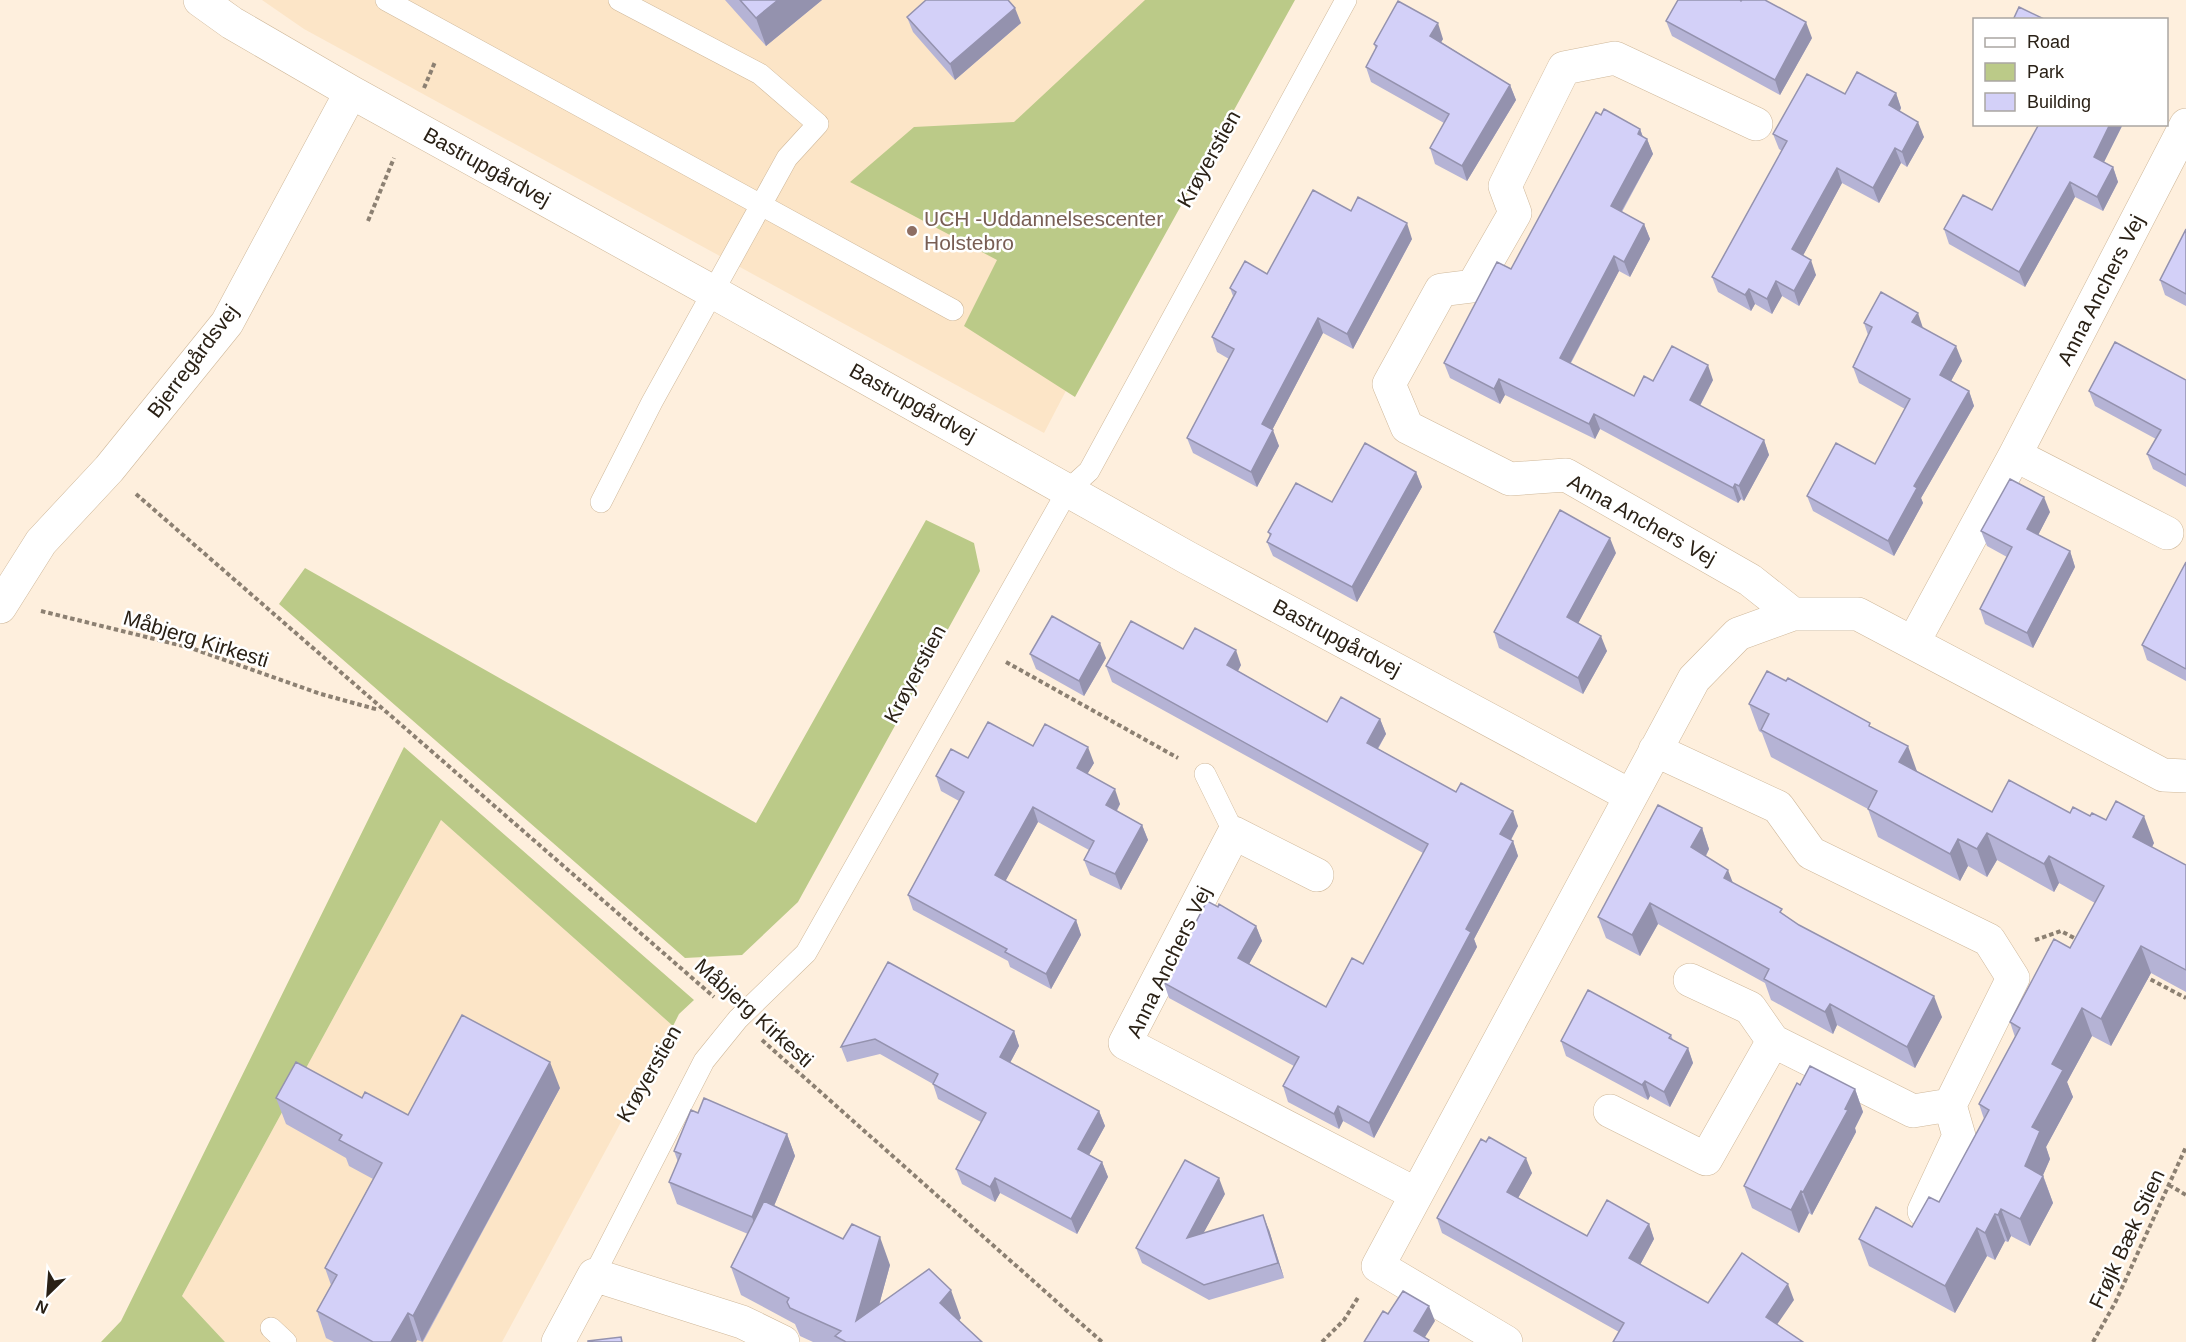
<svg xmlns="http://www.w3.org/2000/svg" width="2186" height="1342" font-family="Helvetica,sans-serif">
<rect width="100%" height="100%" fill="#feefdd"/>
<path fill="#fce5c7" d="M262,0h1007l-225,433 -740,-404z
M441,820l232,206 -171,316h-277l-43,-46z"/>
<path fill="#bbca88" d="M1145,0h150l-220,397 -111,-71 33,-66 -147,-78 64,-55 100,-5z
M926,520l48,23 6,28 -182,331 -56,53 -57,3 -406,-354 26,-36 451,255z
M404,747l290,253 -15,14 -6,12 -232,-206 -259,476 43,46h-124l20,-21z"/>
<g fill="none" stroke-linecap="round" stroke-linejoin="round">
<defs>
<path id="service" d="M386,0l567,310
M601,502l51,-100 135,-244 31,-34 -58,-50 -141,-74
M1205,774l29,59
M594,1275l110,-214 34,-42 68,-66 262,-463 21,-19 257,-471
M271,1328l15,14"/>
<path id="minor" d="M1756,124l-141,-66 -51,10 -59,118 10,27 -42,73 -32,4 -52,94 18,43 103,52 56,-4 184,105 43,34
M713,292l475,266 443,238
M2015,455l152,78
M1913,643l102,-188 171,-330
M1655,750l123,57 33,46 178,87 24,38 -63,127 -37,6 -140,-70 -23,-33 -60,-28
M1317,875l-83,-42 -109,210 291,151
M1610,1111l96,48 67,-118
M1924,1211l35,-75 -9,-31
M558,1342l36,-67 148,47 41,20
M1506,1342l-128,-76 316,-587 44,-45 55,-20h65l305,161 23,1"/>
<path id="tertiary" d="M200,0l32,23 119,69 362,200
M0,607l41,-65 68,-73 118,-146 124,-231"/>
</defs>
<use href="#service" stroke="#cfb89a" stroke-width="22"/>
<use href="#minor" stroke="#cfb89a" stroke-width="34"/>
<use href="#tertiary" stroke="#cfb89a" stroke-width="34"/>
<path stroke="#8c8072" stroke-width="4" stroke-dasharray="4.5 3" stroke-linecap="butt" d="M424,88l11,-26
M368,221l26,-63
M136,494l578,503
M41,611l150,37 130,46 58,16
M1006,662l172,96
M2035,940l26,-9 19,10
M2144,976l42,22
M762,1040l340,302
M2169,1185l17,10
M1322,1342l22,-22 15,-24
M2093,1342l22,-39 71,-156"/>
<use href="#service" stroke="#fff" stroke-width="21"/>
<use href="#minor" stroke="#fff" stroke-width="33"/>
<use href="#tertiary" stroke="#fff" stroke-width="33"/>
</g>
<path fill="#b5b3d5" d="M725,0h97l-56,46z
M907,17l114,6 -66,57 -42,-48z
M1666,21l146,17 -32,57 -108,-59z
M1443,39l-2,3 69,43 6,15 -49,81 -32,-17 -5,-16 14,-25 -73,-41 -5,-15 10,-17 -2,-6z
M1896,93l5,15 -1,3 24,26 -17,30 -6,-4 -22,40 -37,-20 -39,72 13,20 -17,31 -17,-10 -10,18 -17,-10 -4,7 -33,-19 -6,-15 70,-126 -3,-2 -6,-15 72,-40z
M2123,124l-19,38 9,5 5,15 -15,29 -28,-14 -50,90 -76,-43 -5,-15 48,-19z
M1640,129l3,8 4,2 6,15 -31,58 22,12 6,15 -20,38 -11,-6 -48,92 63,33 19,-15 60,-1 -13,26 64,34 5,15 -25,46 -3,-2 -3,4 -138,-74 -5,10 -90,-44 -5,9 -50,-26 -6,-15 67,-94z
M1351,211l61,28 -59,110 -30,-16 -51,97 7,16 -22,41 -64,-34 -6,-15 42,-79 -12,-7 -5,-15 21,-41 -3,-8 37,-14z
M2186,229v77l-21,-11 -5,-15z
M1864,323l59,5 39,33 -11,20 18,10 5,15 -53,92 2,5 -29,53 -81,-45 -6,-15 68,-32 30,-55 -46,-26 -6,-16 15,-32z
M2186,380v107l-33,-18 -6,-15 9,-15 -61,-33 -6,-15z
M1416,472l6,15 -65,115 -84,-46 -6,-14 3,-6 -2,-4z
M2050,512l-12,23 32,16 5,16 -42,81 -48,-24 -5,-15 27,-52 -20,-11 -6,-15z
M1616,553l-38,70 29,28 -24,43 -84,-46 -5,-16z
M2186,562v119l-39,-21 -5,-15z
M1183,649l58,16 -3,6 89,51 53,-3 6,15 -8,15 140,77 -7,14 2,1 5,15 -44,83 3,8 -103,191 -31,-17 -4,8 -51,-27 -5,-16 11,-20 -125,-68 -5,-15 54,-76 38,19 6,15 -13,23 77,43 37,-43 60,-111 -311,-171 -6,-16z
M1030,654l76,4 -22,38 -48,-27z
M1749,704l123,23 45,44 75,41 78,1 20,3 16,4 48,23 -2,4 34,18v127l-35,-19 -40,73 -19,-10 -25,46 6,15 -27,50 4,12 -7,16 10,28 -23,43 -19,-10 -3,6 -3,-1 -10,19 -8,-4 -32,57 -86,-47 -10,-27 53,-12 27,-25 45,-83 -5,-15 36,-67 -5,-15 60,-74 25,-45 -36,-20 -5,9 -57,-32 -10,17 -19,-11 -8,15 -82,-44 -10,-28 -97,-52 -9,-24 -3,-2z
M1033,746l61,17 -7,11 33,30 -3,7 25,14 6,15 -27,50 -31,-15 -6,-15 5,-10 -51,-28 -33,59 71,39 5,15 -30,54 -41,-22 -2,-6 -95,-51 -5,-15 51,-94 -18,-10 -5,-15z
M1702,828l7,21 -3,7 27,27 209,134 -27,51 -78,-43 -4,9 -62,-34 -6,-17 -107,-59 -18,32 -34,-18 -8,-21z
M888,962l126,69 5,15 -9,17 89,48 6,15 -16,29 13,7 6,15 -31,57 -77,-41 -5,9 -33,-18 -6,-15 25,-47 -43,-23 -5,-15 -53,-30 -33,8 -6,-15z
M1671,1035l2,5 15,8 5,15 -23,44 -20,-11 -2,4 -82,-44 -5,-15z
M1800,1085l55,4 8,23 -8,16 1,4 -44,83 -3,-2 -10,20 -47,-25 -8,-22z
M560,1088l-137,254 -6,-2 -1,2h-82l-8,-4 -9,-27 14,-26 -6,-17 48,-89 -24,-13 -3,-8 -60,-34 -10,-26h86l46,17z
M787,1134l8,22 -21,50 116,59 -11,40 82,13 -2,3 23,21h-169l-13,-6 -5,-12 -54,-29 -10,-28 17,-33 -71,-30 -8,-22 9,-20 -4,-11z
M1486,1142l46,31 -14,25 69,38 62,-12 5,15 -14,26 68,38 86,-3 -175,32 -177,-99 -5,-15z
M1225,1194l-22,39 66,-3 15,48 -75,22 -67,-37 -6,-15z"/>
<path fill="#9492ae" d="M778,0h44l-56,46 -10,-28z
M1015,8l6,15 -66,57 -5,-16z
M1806,22l6,16 -32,57 -5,-15z
M1438,23l5,16 -7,12 -6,-15z
M1510,85l6,15 -49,81 -5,-15z
M1896,93l5,15 -6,12 -6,-15z
M1918,122l6,15 -17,30 -5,-15z
M2110,124h13l-24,48 -5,-15z
M1640,129l5,14 2,-4 6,15 -37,67 -5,-15 27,-72z
M1895,148l6,15 -22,40 -6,-15z
M2113,167l5,15 -15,29 -6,-14z
M1837,168l5,15 -44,82 -6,-16z
M2070,182l5,15 -50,90 -6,-15z
M1407,223l5,16 -59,110 -6,-15z
M1644,224l6,15 -20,38 -6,-15z
M1614,256l5,15 -54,102 -5,-15z
M1811,260l5,15 -17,31 -5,-15z
M1776,281l6,15 -10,18 -5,-15z
M1749,289l6,15 -4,7 -6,-16z
M1918,313l5,15 -11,-6z
M1318,318l5,15 -56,107 -5,-16z
M1956,346l6,15 -16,29 -6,-15z
M1708,365l5,15 -18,35 -5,-15z
M1499,379l6,16 -5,9 -6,-15z
M1969,391l5,15 -53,92 2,5 -29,53 -6,-15 26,-55z
M1594,414l6,15 -5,10 -6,-15z
M1273,430l6,16 -22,41 -6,-15z
M1764,440l5,15 -25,46 -5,-15z
M1416,472l6,15 -65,115 -5,-15z
M1735,484l6,15 -3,4 -5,-15z
M2044,497l6,15 -17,33 -6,-16z
M1610,538l6,15 -43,80 -6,-16z
M2070,551l5,16 -42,81 -6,-15z
M1601,636l6,15 -24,43 -5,-16z
M1100,643l6,15 -22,38 -5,-15z
M1236,650l5,15 -8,15 -6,-15z
M1380,719l6,15 -14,24 -5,-15z
M1908,746l10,28 -19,-12z
M1088,747l6,16 -12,20 -5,-15z
M1115,789l5,15 -9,16 -5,-15z
M1033,807l5,15 -38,69 -5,-16z
M1513,811l5,15 -12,23 -6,-15z
M2144,816l10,27 -11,21 -10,-27z
M1142,825l6,15 -27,50 -6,-16z
M1702,828l7,21 -10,20 -8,-22z
M1987,833l10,27 -10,17 -10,-28z
M1958,839l10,27 -8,15 -10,-27z
M1513,841l5,15 -44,83 3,8 -103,191 -5,-15 97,-194z
M2049,856l10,27 -5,9 -10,-28z
M1728,870l8,21 -12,-13z
M1650,903l8,21 -18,32 -8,-21z
M1076,920l5,15 -30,54 -5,-15z
M1256,926l6,15 -18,32 -6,-15z
M2141,946l10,27 -40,73 -10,-27z
M1934,996l8,21 -27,51 -8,-21z
M1830,1004l7,21 -4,9 -8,-22z
M2082,1008l10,28 -25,46 6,15 -27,50 4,12 -10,23 3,-6 10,27 -23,43 -10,-27 5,-53 7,-39 20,-63z
M1014,1031l5,15 -14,26 -5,-15z
M1688,1048l5,15 -23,44 -6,-15z
M550,1062l10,26 -138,254 -9,-26z
M1645,1081l5,15 -2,4 -6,-15z
M1855,1089l8,23 -8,16 1,4 -44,83 -9,-23z
M1338,1106l5,15 -4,8 -5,-15z
M1099,1111l6,15 -21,38 -6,-15z
M787,1134l8,22 -35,83 -8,-22z
M1526,1158l6,15 -19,34 -6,-15z
M1102,1162l6,15 -31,57 -6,-15z
M995,1178l5,15 -5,9 -5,-15z
M1219,1178l6,16 -33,60 -5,-16z
M1801,1191l8,22 -10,20 -8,-23z
M2001,1209l10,27 -3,6 -10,-27z
M1995,1214l10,27 -10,19 -10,-27z
M1263,1215l6,15 15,48 -6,-15z
M1649,1224l5,15 -19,35 -6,-16z
M1977,1228l10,28 -32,57 -10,-27z
M880,1237l10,28 -21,77 -13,-21z
M1788,1284l6,16 -22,32 -6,-15z
M951,1290l10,28 -11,13 -10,-28z
M1429,1306l6,15 -13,21 -8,-11z
M408,1313l9,27 -1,2h-25z"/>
<path fill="#d3d0f8" stroke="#9492ae" stroke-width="1.5" d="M740,0h38l-22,18z
M926,0h82l7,8 -65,56 -43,-47z
M1678,0h62l1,1 1,-1h23l41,22 -31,58 -109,-59z
M1398,1l40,22 -8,13 80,49 -48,81 -32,-18 19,-34 -83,-47 11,-21 -3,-2z
M2019,7l27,13h-33z
M1857,72l39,21 -7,12 29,17 -16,30 -7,-4 -22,40 -36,-20 -45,81 19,11 -17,31 -18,-10 -9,18 -18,-10 -4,6 -33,-18 75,-136 -14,-7 34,-60 38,20z
M1604,109l36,20 -2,5 9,5 -36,67 33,18 -20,38 -10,-6 -54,102 74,38 10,-20 9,5 19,-35 36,19 -18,35 74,40 -25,46 -4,-2 -2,4 -139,-74 -5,10 -90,-45 -5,10 -50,-26 53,-101 14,7 85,-157 5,3z
M2039,124h71l-16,33 19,10 -16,30 -27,-15 -51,90 -75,-43 19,-34 29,15z
M1313,190l38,21 7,-14 49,26 -60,111 -29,-16 -56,106 11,6 -22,42 -64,-34 47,-89 -22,-12 24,-45 -6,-4 15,-27 22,13z
M2186,229v65l-26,-14z
M1881,292l37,21 -6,9 44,24 -16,29 29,16 -55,95 3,2 -29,53 -81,-45 29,-53 39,21 35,-65 -57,-32 19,-40 -8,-4z
M2115,342l71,38v95l-39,-21 14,-24 -72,-39z
M1365,443l51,29 -64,115 -85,-45 4,-8 -3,-2 28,-49 36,19z
M2010,479l34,18 -17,32 43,22 -43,82 -47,-24 32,-62 -31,-16z
M1560,510l50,28 -43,79 34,19 -23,42 -84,-46z
M2186,562v107l-44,-24z
M1052,616l48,27 -21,38 -49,-27z
M1131,621l52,28 12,-21 41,22 -9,15 100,57 14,-25 39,22 -13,24 89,49 5,-9 52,28 -13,23 13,7 -47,88 5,3 -102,191 -31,-17 -4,8 -51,-28 16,-29 -135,-74 43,-82 11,6 1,-3 37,22 -18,32 88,49 26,-49 11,6 65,-120 -322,-178z
M1767,671l19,10 2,-3 82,45 -1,3 39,20 -9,16 93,50 17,-32 61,33 3,-6 17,9 2,-3 14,7 10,-19 28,15 -11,21 53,28v105l-45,-24 -40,73 -19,-11 -30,56 11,6 -31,57 8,4 -15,35 18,10 -23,43 -19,-10 -3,6 -3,-1 -10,19 -8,-5 -32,58 -86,-47 17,-32 36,20 17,-30 10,5 50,-92 -10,-6 41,-76 -10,-6 44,-83 16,9 34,-62 -55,-30 -5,8 -57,-31 -10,16 -19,-10 -8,15 -82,-45 9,-18 -116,-61 8,-16 -20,-10z
M988,722l45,24 12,-22 43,23 -11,21 38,21 -9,16 36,20 -27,49 -31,-14 10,-19 -61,-34 -38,68 81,45 -30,54 -41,-22 2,-3 -99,-54 56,-103 -28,-16 15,-27 17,9z
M1658,805l44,23 -11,19 37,23 -4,8 58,31 -2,3 19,13 135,71 -27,51 -77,-43 -5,8 -61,-33 5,-10 -119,-66 -18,32 -34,-18z
M888,962l126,69 -14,26 99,54 -21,38 24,13 -31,57 -76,-41 -5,9 -34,-18 30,-56 -53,-29 5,-10 -63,-35 -34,8z
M1588,990l83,45 -2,3 19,10 -24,44 -19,-11 -3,4 -81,-44z
M462,1015l88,47 -137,254 -5,-3 -17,29h-18l-56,-31 20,-36 -12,-7 57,-105 -43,-23 3,-5 -66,-37 20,-36 66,36 3,-6 43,23z
M1810,1066l45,23 -10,20 3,1 -45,82 -2,-1 -10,19 -47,-24 53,-103 3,2z
M704,1098l83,36 -35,83 -83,-35 12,-28 -7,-3 17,-41 7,3z
M1489,1137l37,21 -19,34 80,44 20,-36 42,24 -20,34 79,45 34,-50 46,31 -22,33 37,25h-190l11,-19 -187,-105 44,-79 5,3z
M1185,1160l34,18 -32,60 76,-23 15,48 -74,22 -68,-37z
M764,1201l79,38 9,-15 28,13 -24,84 73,-52 22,21 -11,13 42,39h-136l-11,-6 6,-5 -51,-23 -3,-6 2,-4 -58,-31z
M1403,1291l26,15 -15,25 15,9 -1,2h-64l19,-31 5,3z
M621,1337l1,5h-34v-1z"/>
<circle fill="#8d6e63" stroke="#fff" stroke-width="2" cx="912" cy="231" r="6"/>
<g text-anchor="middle" stroke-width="5" stroke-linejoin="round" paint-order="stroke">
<g font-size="21" fill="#2a2116" stroke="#fff">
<text transform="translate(1209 159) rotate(-61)" y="7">Krøyerstien</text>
<text transform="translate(487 167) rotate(29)" y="7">Bastrupgårdvej</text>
<text transform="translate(2101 290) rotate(-63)" y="7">Anna Anchers Vej</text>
<text transform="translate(193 361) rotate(-53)" y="7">Bjerregårdsvej</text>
<text transform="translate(913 403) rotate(29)" y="7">Bastrupgårdvej</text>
<text transform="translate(1642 520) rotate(29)" y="7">Anna Anchers Vej</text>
<text transform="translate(1337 638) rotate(28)" y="7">Bastrupgårdvej</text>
<text transform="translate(196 639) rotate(17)" y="7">Måbjerg Kirkesti</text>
<text transform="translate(915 674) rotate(-62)" y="7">Krøyerstien</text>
<text transform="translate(1169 962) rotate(-64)" y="7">Anna Anchers Vej</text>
<text transform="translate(754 1013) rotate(42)" y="7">Måbjerg Kirkesti</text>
<text transform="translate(649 1074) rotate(-60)" y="7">Krøyerstien</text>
<text transform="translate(2127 1239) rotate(-65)" y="7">Frøjk Bæk Stien</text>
</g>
<g font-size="21" fill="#785e54" stroke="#fff" text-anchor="start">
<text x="924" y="226">UCH -Uddannelsescenter<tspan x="924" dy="24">Holstebro</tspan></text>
</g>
</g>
<rect x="1973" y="18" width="195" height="108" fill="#ffffff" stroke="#aaa6a2" stroke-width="1.5"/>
<rect x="1985" y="38" width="30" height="9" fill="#ffffff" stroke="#aaa6a2" stroke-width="1.5"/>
<text x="2027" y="48" font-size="18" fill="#2a2116">Road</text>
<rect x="1985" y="63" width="30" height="18" fill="#bbca88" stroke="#aaa6a2" stroke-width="1.5"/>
<text x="2027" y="78" font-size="18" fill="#2a2116">Park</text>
<rect x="1985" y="93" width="30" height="18" fill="#d3d0f8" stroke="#aaa6a2" stroke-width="1.5"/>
<text x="2027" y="108" font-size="18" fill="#2a2116">Building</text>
<g transform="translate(48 1294) rotate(205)" stroke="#ffffff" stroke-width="4.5" paint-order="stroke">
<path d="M0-4.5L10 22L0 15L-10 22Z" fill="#2a2116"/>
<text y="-9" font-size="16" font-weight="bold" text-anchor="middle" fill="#2a2116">N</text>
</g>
</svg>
